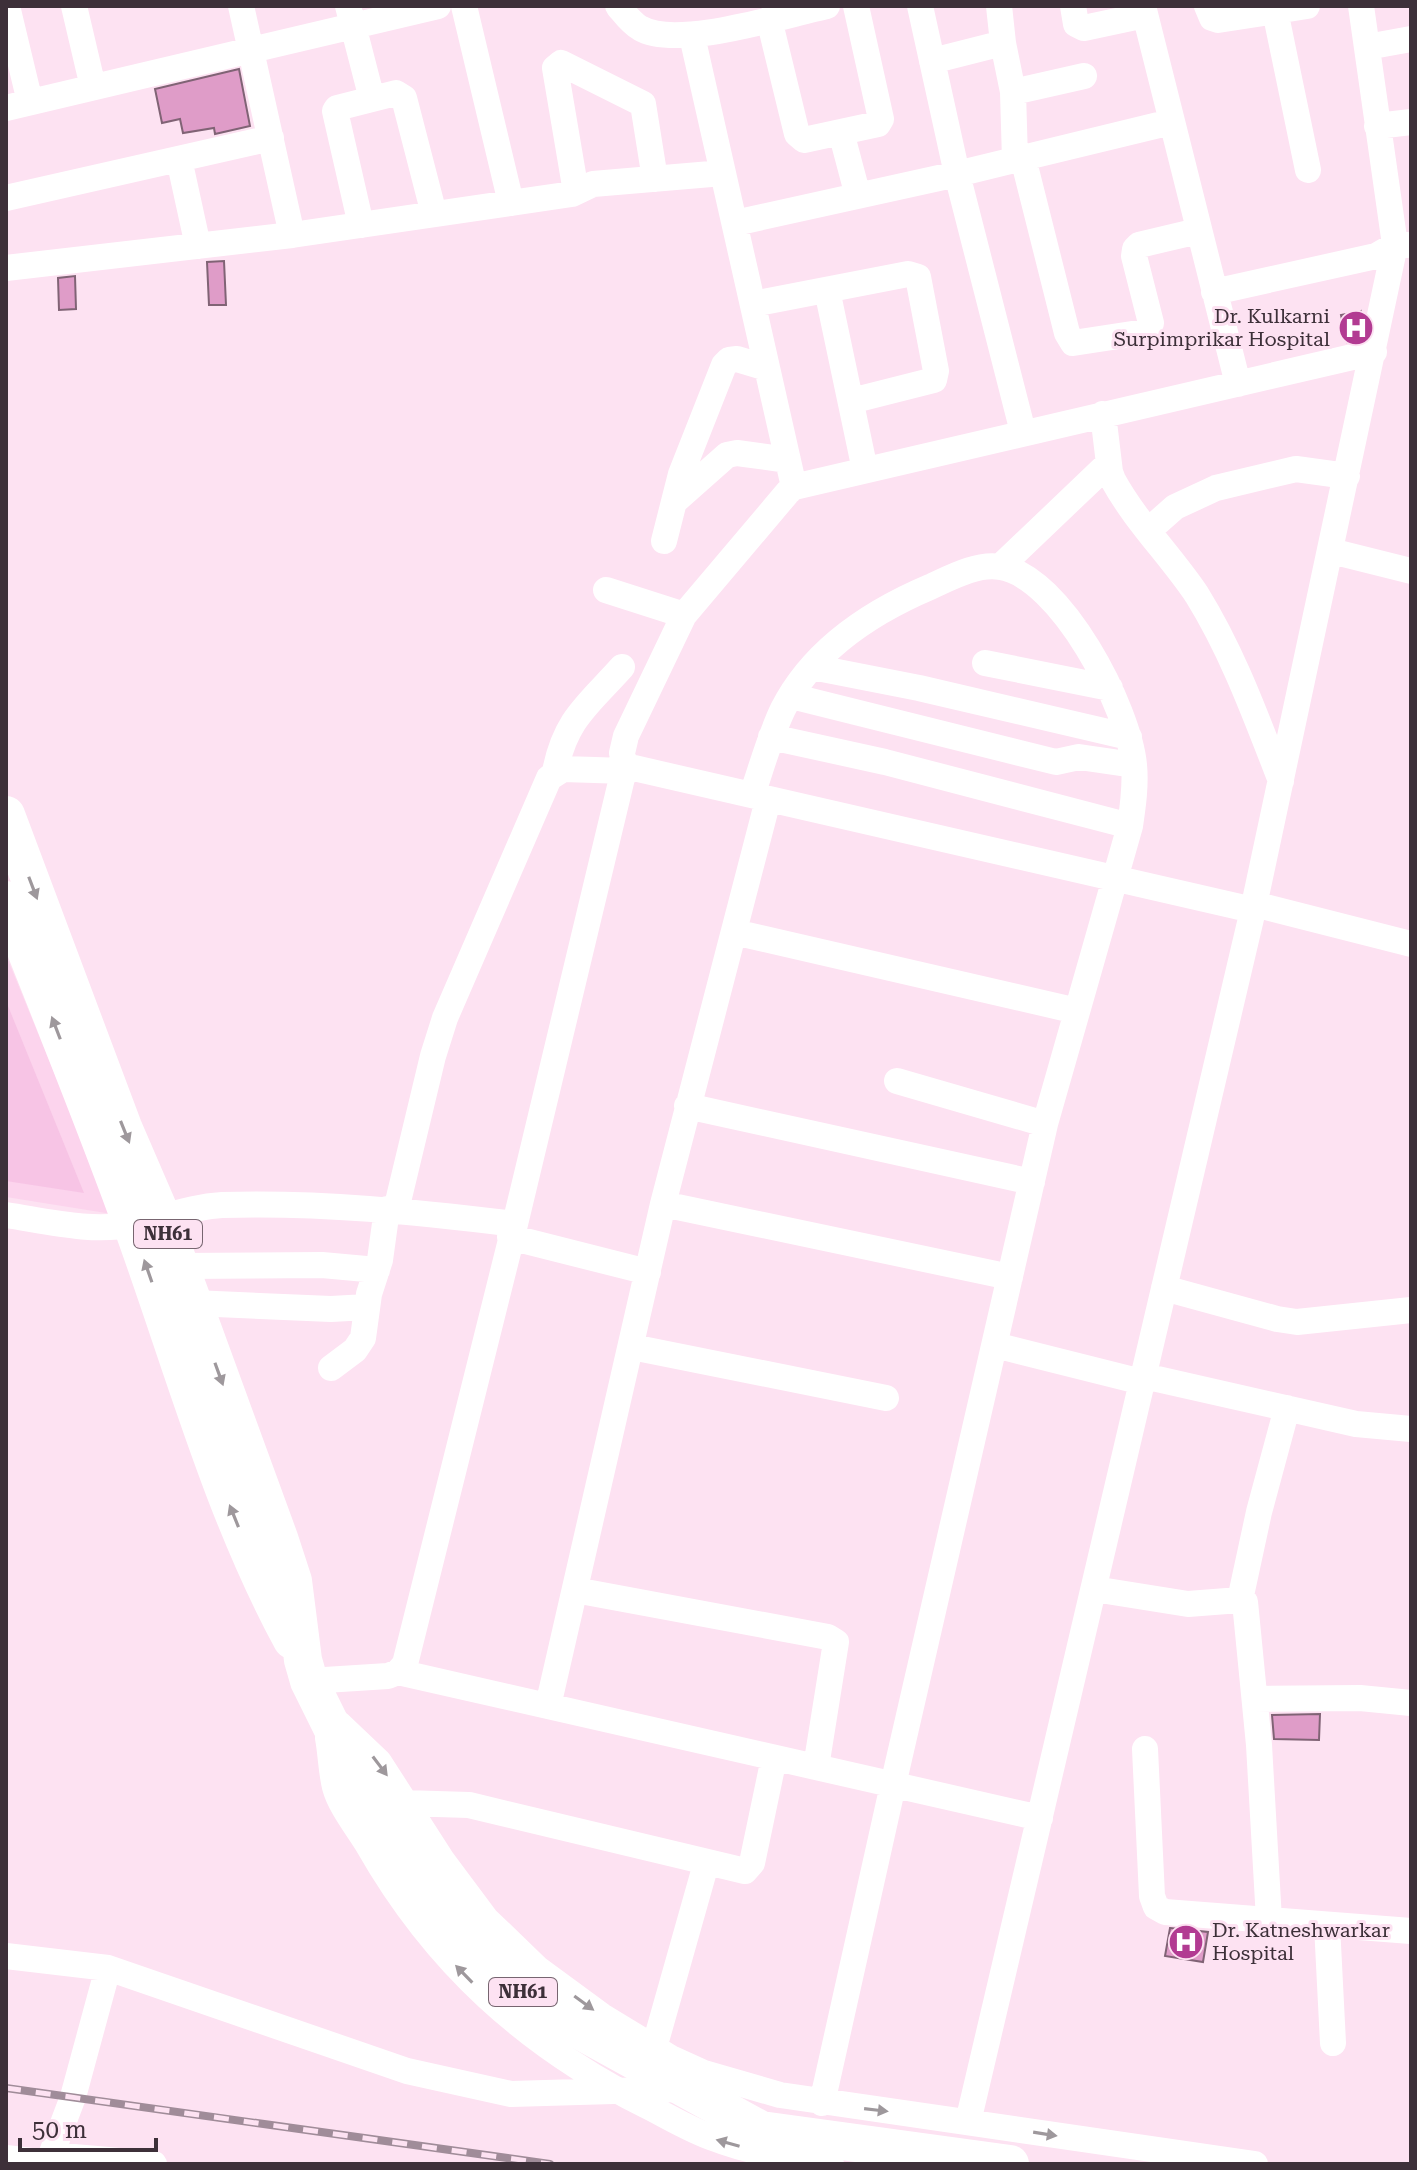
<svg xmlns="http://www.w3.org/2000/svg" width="1417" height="2170" font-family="'Roboto Serif',serif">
<rect width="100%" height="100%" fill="#fde2f2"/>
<path fill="#fcd4ed" d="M6,955l106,259 -106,-17z"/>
<path fill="#f7c4e5" d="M6,1001l78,192 -78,-12z"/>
<path fill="#df9cc8" stroke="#806375" stroke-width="2" d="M239,69l11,57 -35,8 -1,-6 -31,5 -3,-14 -18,4 -7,-34z
M224,261l2,44h-17l-2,-43z
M75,276l1,33 -17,1 -1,-32z
M1361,311l2,9 -4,19 -12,3 -6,-27z
M1320,1714l-1,26 -45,-1 -2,-24z
M1170,1928l38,4 -5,30 -38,-6z"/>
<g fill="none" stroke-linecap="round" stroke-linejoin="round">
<path stroke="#fff" stroke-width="26" d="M7,6l23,96
M74,6l19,81
M241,6l51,229
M348,6l24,93
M464,6l47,197
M618,6c6,7 13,17 22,22 37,22 144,-13 187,-22
M856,6l25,113 -3,5 -37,8 17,64
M920,6l37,168 66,258
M999,6l4,37 10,49 2,68
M1073,6l3,18 8,4 61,-13
M1143,6l95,378
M1207,6l5,12 6,2 89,-14
M1274,6l34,164
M769,19l28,115 7,6 37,-8
M692,36l102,451
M1367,47l44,-8
M932,61l71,-18
M1013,92l71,-16
M6,108l432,-102
M1377,126l34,-4
M1023,158l44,175 6,10 72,-11 6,-9 -17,-67 1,-7 4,-4 59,-14
M179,159l19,87
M576,192l-21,-124 6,-5 82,41 12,75
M6,198l265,-60
M735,223l222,-49 214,-52
M361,225l-26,-114 2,-3 59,-15 8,5 30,116
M6,268l286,-33 280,-41 21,-10 130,-11
M827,290l38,180
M1214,292l162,-36 19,-11h12
M753,304l155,-30 10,3 18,94 -2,9 -83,21
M1103,414l7,58 3,8c23,42 58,76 84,115 36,58 59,122 84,186
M674,502l53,-47 10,-2 51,7
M1149,530l26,-23 41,-19 80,-19 51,7
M664,541l17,-67 43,-109 5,-5 8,-1 30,9
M1331,551l80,20
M1000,567l109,-104
M606,590l78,25
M985,663l125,25
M812,667l107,21 210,49
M791,696l265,66 23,-5 55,8
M771,737l114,25 245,64
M555,772c10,-53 33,-67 67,-105
M752,795c10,-29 18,-59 31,-86 30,-59 88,-97 147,-122 20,-9 47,-24 70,-20 61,9 129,142 134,198 2,20 -1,41 -4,61l-85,298 -152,661 -71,318
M1254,904l157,40
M734,932l343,79
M897,1081l148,43
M687,1106l345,76
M663,1204l347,73
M396,1210l37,-154 12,-38 104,-240 14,-9 63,2 -4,-18 4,-17 58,-121 104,-123 6,-5 580,-135
M6,1215c40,6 87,18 127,9 31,-6 56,-17 89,-19 99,-3 195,7 293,19
M510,1237l138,35
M180,1266l142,-1 55,5
M1164,1288l113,31 20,3 114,-12
M193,1303l138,6 36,-2
M995,1345l147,37
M632,1347l254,51
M331,1368l24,-18 8,-12 6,-44 11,-34 7,-51
M1144,1376l212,48 55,5
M1094,1589l94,15 52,-4 5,2 14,143 10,175
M575,1590l253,47 8,5 -20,125
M1240,1600l19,-88 28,-104
M398,1672l642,146
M309,1681l79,-5 10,-4 7,-8 110,-440 107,-446 4,-7 8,-3 619,142
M1255,1699l105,-1 51,5
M548,1706l115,-502 105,-404
M339,1724l40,38 63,98 44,59 52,50 64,47 69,42 33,15 76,22 475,69
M328,1738c3,16 3,33 7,49 5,19 22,40 33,58 67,118 158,200 279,261 22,11 43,24 66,32 38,15 79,20 118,26
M1145,1749l7,147 4,11 9,5 246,19
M404,1803l65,2 276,66 7,-8 22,-105
M1327,1925l6,118
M6,1956l102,12 299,103 104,23 171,-5
M654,2048l52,-184
M968,2122l285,-1212 142,-665 -34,-239
M51,2155l103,9
M6,2158l42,5 25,-66 35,-129"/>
<path stroke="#fff" stroke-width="38" d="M6,815l117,312 38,88 118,323 14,43 10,79 6,21 46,93 82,124 34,43 36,38 33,27 41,25 180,99 249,34
M6,900c42,107 86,214 125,322 51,140 90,287 161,418
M761,2130l13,34"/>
<defs>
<path id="rail" d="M6,2088l544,76"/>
</defs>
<use href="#rail" stroke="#a08c99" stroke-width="8"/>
<use href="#rail" stroke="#fde2f2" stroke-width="5" stroke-dasharray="15" stroke-linecap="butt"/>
</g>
<defs><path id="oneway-solid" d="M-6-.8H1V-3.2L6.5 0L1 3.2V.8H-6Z" transform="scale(2)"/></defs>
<g fill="#9e989c">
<use href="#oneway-solid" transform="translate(33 888) rotate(69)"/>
<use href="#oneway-solid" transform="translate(56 1028) rotate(-111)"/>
<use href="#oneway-solid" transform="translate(125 1132) rotate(68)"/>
<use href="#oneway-solid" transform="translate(148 1271) rotate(-109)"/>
<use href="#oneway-solid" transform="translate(219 1374) rotate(70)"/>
<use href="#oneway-solid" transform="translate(234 1516) rotate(-112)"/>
<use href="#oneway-solid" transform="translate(380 1766) rotate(53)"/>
<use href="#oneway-solid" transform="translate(464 1974) rotate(-134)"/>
<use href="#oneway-solid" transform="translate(584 2003) rotate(36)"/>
<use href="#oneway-solid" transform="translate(876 2110) rotate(7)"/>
<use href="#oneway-solid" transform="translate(1045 2134) rotate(9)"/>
<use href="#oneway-solid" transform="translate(728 2143) rotate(-164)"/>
</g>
<defs>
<symbol id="hospital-disc" viewBox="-11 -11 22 22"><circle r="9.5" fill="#b23b92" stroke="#fde2f2"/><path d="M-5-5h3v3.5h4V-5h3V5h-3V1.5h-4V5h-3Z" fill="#fff"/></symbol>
</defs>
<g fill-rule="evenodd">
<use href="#hospital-disc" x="1336" y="308" width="40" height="40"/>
<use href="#hospital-disc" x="1166" y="1922" width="40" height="40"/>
</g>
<g text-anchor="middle" stroke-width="6" stroke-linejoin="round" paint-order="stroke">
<g fill="#fde2f2" stroke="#776570" stroke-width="2">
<rect x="134" y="1220" width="68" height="28" rx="6"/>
<rect x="489" y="1978" width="68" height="28" rx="6"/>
</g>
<g font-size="18" font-weight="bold" fill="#3d3039">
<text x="168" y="1240">NH61</text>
<text x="523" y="1998">NH61</text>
</g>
<g font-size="20" fill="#3d3039" stroke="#fde2f2" text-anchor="end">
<text x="1330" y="323">Dr. Kulkarni<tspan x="1330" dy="23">Surpimprikar Hospital</tspan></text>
<text x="1212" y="1937" text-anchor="start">Dr. Katneshwarkar<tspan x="1212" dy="23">Hospital</tspan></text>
</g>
</g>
<rect width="1417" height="2170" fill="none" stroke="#3d3039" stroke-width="16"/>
<path d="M20 2138v12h136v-12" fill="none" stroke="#3d3039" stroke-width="4"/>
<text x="32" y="2138" font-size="24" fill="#3d3039" stroke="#fde2f2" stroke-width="6" paint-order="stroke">50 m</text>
</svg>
